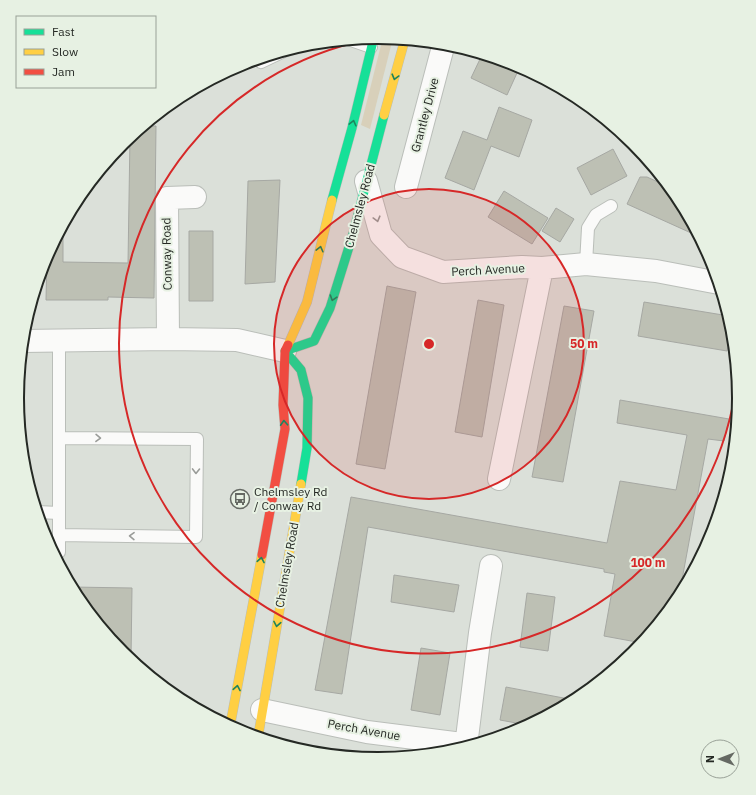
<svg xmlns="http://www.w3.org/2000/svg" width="756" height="795" font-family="'IBM Plex Sans',sans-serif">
<rect width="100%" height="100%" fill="#dbe0d9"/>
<path fill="#d8d0ba" d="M383,37l10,1 -23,91 -9,-4z"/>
<path fill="#bdc0b4" stroke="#a6a8a3" d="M481,57l36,16 -10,22 -36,-17z
M499,107l33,13 -13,37 -28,-11 -17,44 -29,-12 18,-47 24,9z
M142,126h14l-2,172 -46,-1v3h-62l1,-45 16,-30v37l65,1 2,-127z
M613,149l14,27 -36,19 -14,-27z
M640,177h7l24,11 7,9 22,40 -73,-33z
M280,180l-5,102 -30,2 3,-103z
M504,191l44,27 -16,26 -44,-27z
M556,208l18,11 -14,23 -18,-11z
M189,231h24v70h-24z
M387,286l29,6 -31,177 -29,-5z
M478,300l26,5 -22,132 -27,-5z
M644,302l85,14 3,9 -5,26 -89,-15z
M564,306l30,5 -31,171 -31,-5z
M620,400l109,19 -5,22 -16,-2 -29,157 -37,47 -38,-7 11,-62 -11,-2v-3l-236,-42 -26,167 -27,-4 36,-193 256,46 13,-62 56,9 11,-55 -70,-12z
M394,575l65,10 -5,27 -63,-10z
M72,587l60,1 -1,71 -8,-6 -45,-55z
M527,593l28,4 -7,54 -28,-4z
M421,648l29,5 -10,62 -29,-5z
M506,687l68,13 -47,25 -27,-5z"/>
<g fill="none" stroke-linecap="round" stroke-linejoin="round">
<defs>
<path id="lane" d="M348,39l23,8
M258,58l3,4 25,-12
M586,264l2,-36 8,-13 15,-9
M59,341v211
M59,438l138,1 -1,98 -137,-2
M37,512l22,1"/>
<path id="street" d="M366,181l15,54 21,22 41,15 79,-5 20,1 44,-4 70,7 63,12
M406,187l38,-144
M168,339l-1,-141 28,-1
M23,341l145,-2 69,1 48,11
M499,479l43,-211
M262,710l105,22 103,13
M466,746l14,-113 11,-67"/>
<path id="fast" d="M332,200l20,-72 22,-91
M301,484l6,-36 1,-50 -7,-28 -16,-19 29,-10 16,-33 23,-74 31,-119"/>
<path id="slow" d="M384,115l21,-76
M288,345l19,-43 25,-102
M230,726l32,-171
M258,737l43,-253"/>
<path id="jam" d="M262,555l23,-126 -2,-24 2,-54 3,-6"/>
</defs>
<use href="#lane" stroke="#babeb9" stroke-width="14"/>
<use href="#street" stroke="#babeb9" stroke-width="24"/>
<use href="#fast" stroke="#babeb9" stroke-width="10"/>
<use href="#slow" stroke="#babeb9" stroke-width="10"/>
<use href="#jam" stroke="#babeb9" stroke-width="10"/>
<use href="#lane" stroke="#fafaf9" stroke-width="12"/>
<use href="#street" stroke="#fafaf9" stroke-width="22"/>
<use href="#fast" stroke="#16e098" stroke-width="9"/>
<use href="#slow" stroke="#ffcf43" stroke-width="9"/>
<use href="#jam" stroke="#f24e42" stroke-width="9"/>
</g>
<defs><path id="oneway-chevron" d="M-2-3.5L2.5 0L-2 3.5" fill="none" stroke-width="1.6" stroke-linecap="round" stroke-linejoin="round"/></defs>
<g stroke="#1e845e">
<use href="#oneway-chevron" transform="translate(395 77) rotate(105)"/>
<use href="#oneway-chevron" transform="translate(353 123) rotate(-76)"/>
<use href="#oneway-chevron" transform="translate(320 249) rotate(-76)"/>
<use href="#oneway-chevron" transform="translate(333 298) rotate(108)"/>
<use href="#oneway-chevron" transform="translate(284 423) rotate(-93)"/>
<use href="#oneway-chevron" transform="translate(261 560) rotate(-80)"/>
<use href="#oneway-chevron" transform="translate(277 624) rotate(100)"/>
<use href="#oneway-chevron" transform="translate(237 688) rotate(-80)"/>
</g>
<g stroke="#9a9c99">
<use href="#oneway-chevron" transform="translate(377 219) rotate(75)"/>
<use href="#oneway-chevron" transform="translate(98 438) rotate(1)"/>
<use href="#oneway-chevron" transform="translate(196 471) rotate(91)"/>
<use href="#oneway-chevron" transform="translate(132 536) rotate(-179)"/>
</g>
<circle cx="429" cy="344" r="155" fill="#d62828" fill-opacity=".12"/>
<g fill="none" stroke="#d62828" stroke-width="2">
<circle cx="429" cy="344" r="155"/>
<path d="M737 379A310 310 0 1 1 383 37"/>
</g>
<defs>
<symbol id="bus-ring" viewBox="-11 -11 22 22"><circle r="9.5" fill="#e7f1e3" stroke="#656963" stroke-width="1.5"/><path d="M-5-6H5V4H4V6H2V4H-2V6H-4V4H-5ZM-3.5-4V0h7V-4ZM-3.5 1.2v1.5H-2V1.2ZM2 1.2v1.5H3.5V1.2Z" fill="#656963"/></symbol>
</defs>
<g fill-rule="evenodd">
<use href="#bus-ring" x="229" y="488" width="22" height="22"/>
</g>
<g text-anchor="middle" stroke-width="4" stroke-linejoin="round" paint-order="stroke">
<g font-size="12" fill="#252924" stroke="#e7f1e3">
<text transform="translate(425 115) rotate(-75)" y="4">Grantley Drive</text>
<text transform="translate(360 206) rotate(-75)" y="4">Chelmsley Road</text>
<text transform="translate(167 254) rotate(-91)" y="4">Conway Road</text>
<text transform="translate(488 270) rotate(-3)" y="4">Perch Avenue</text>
<text transform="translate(287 565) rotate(-80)" y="4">Chelmsley Road</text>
<text transform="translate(364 730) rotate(10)" y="4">Perch Avenue</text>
</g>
<g font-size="12" fill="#252924" stroke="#e7f1e3" text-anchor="start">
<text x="254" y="496">Chelmsley Rd<tspan x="254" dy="14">/ Conway Rd</tspan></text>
</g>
</g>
<path d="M0 0H756V795H0ZM24 398a354 354 0 1 1 708 0a354 354 0 1 1-708 0Z" fill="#e7f1e3" fill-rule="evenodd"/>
<path fill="none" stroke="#252924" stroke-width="2" d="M24 398a354 354 0 1 1 708 0a354 354 0 1 1-708 0Z"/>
<circle cx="429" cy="344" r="6" fill="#d62828" stroke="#e7f1e3" stroke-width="2"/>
<g font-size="12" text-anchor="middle" font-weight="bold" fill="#d62828" stroke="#e7f1e3" stroke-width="4" stroke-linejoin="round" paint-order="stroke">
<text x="584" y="348">50 m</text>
<text x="648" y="567">100 m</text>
</g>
<rect x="16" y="16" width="140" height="72" fill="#e7f1e3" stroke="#99a197"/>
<rect x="24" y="29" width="20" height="6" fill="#16e098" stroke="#99a197"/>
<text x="52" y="36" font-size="12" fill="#252924">Fast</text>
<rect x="24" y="49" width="20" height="6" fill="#ffcf43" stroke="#99a197"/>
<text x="52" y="56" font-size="12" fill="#252924">Slow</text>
<rect x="24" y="69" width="20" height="6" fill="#f24e42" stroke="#99a197"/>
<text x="52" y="76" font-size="12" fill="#252924">Jam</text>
<g transform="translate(720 759) rotate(270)"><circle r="19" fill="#e7f1e3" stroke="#99a197"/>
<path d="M0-3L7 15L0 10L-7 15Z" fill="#656963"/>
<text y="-6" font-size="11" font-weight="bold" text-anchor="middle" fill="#252924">N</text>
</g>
</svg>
